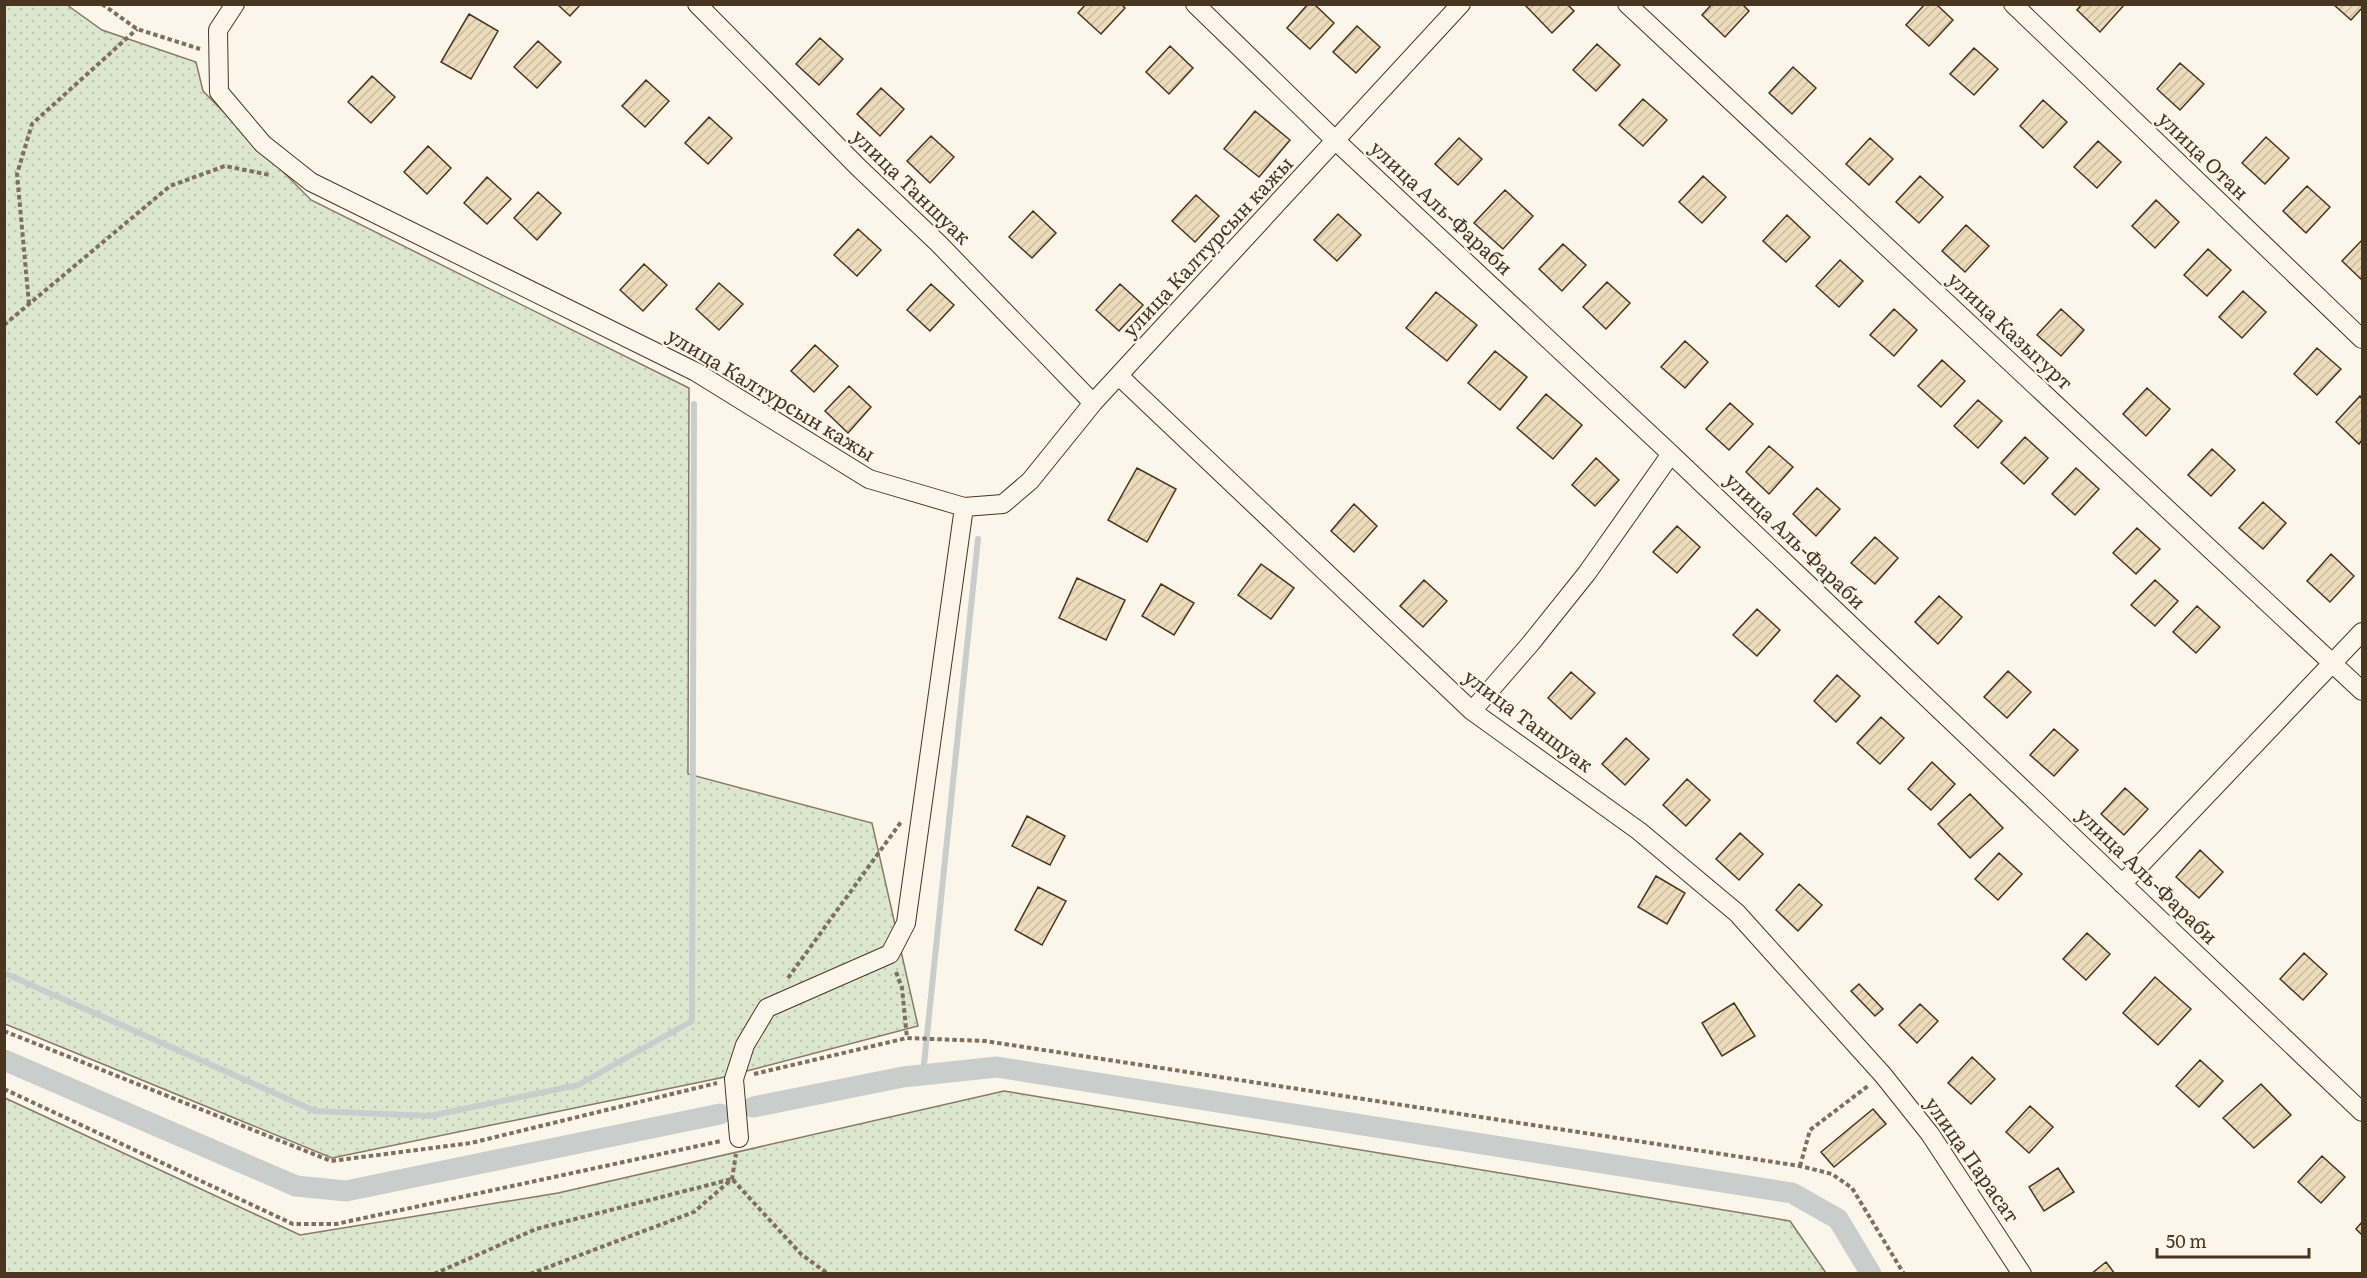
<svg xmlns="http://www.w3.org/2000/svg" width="2367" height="1278" font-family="Literata,serif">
<defs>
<pattern id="grass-dots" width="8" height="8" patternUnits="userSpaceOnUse" patternTransform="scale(1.5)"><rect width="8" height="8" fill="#dce7d0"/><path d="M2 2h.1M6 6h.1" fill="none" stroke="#bec7b2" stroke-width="1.8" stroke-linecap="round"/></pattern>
<pattern id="building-hatch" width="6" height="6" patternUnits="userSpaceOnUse" patternTransform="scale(1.5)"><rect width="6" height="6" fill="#ecdcbc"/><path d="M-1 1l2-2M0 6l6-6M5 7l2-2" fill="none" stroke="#ccbda1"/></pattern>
</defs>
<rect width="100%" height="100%" fill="#fbf6e9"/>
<path fill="url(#grass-dots)" stroke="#887966" stroke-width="1.5" d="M4,5h63l35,25 94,32 7,29 108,109 378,188 -1,386 184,49 46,203 -198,52 -388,80 -327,-134z
M1004,1091l786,130 36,52h-1821v-175l295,137 258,-42z"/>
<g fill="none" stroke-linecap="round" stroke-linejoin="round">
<path stroke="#c9cecd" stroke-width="6" d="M4,973l311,138 115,5 148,-31 114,-64 2,-617
M923,1074l55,-535"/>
<path stroke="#c9cecd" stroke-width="21" d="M4,1060l292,126 50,5 374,-77
M753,1107l150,-30 94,-10 795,126 46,26 33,55"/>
</g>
<path fill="url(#building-hatch)" stroke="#4a3520" stroke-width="1.5" d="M557,4h24l-11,12z
M1086,4h35l4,4 -24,26 -23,-21z
M1308,4h6l20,19 -24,26 -23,-21z
M1524,4h43l7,7 -22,22z
M1712,4h30l7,7 -24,26 -23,-22z
M1925,4h11l17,16 -24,26 -23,-21z
M2082,4h41l1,1 -24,27 -23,-22z
M2333,4h29v4l-11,12z
M469,14l29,17 -27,48 -30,-17z
M1357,26l23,21 -24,26 -23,-21z
M820,38l23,21 -24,26 -23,-21z
M538,41l23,21 -24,26 -23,-21z
M1597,44l23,21 -24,26 -23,-21z
M1170,46l23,22 -24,26 -23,-22z
M1974,48l24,21 -24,26 -24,-21z
M2180,63l24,21 -24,26 -23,-21z
M1793,67l23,21 -24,26 -23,-21z
M372,76l23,21 -24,26 -23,-21z
M646,80l23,21 -24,26 -23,-21z
M881,88l23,21 -24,27 -23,-22z
M1643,99l24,21 -24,26 -24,-21z
M2043,100l24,22 -24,26 -23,-22z
M1255,111l35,29 -31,37 -35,-28z
M709,117l23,21 -24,26 -23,-21z
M931,136l23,21 -24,26 -23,-22z
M2266,137l23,21 -24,26 -23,-21z
M1459,138l23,21 -24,26 -23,-21z
M1870,138l23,21 -24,26 -23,-21z
M2098,141l23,21 -24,26 -23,-21z
M428,146l23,22 -24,26 -23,-22z
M1703,176l23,21 -24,26 -23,-21z
M1920,176l23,21 -24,26 -23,-21z
M487,177l24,22 -24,25 -23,-21z
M2307,186l23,21 -24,26 -23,-22z
M1505,190l28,26 -30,33 -29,-26z
M538,192l23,21 -24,27 -23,-22z
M1196,195l23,21 -24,26 -23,-21z
M2156,200l23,22 -24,26 -23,-22z
M1033,211l23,22 -24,25 -23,-21z
M1338,214l23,21 -24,26 -23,-21z
M1787,215l23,22 -24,25 -23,-21z
M1966,225l23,21 -24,26 -23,-21z
M858,229l23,21 -24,26 -23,-21z
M2362,240v40l-20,-19z
M1563,244l23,21 -24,26 -23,-22z
M2208,249l23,21 -24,26 -23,-21z
M1840,260l23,21 -24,26 -23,-21z
M644,264l23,21 -24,26 -23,-21z
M1607,282l23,21 -24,26 -23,-22z
M719,283l24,21 -24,26 -23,-21z
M931,284l23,21 -24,26 -23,-21z
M1120,284l23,21 -24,26 -23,-21z
M2243,291l23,21 -24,26 -23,-21z
M1436,292l41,33 -30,36 -41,-33z
M1894,309l23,21 -23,26 -24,-21z
M2061,309l23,21 -23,26 -24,-21z
M1685,341l23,21 -23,26 -24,-21z
M815,345l23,21 -24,26 -23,-21z
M2317,348l24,21 -24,26 -23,-21z
M1495,351l32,26 -27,33 -32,-27z
M1942,360l23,21 -24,26 -23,-21z
M849,386l22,21 -23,26 -23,-22z
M2147,388l23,21 -24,27 -23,-22z
M1546,394l36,31 -29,34 -36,-31z
M2360,396l2,3v41l-3,4 -23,-22z
M1978,400l24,21 -24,27 -24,-22z
M1730,403l23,21 -24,26 -23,-21z
M2025,437l23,21 -24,26 -23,-21z
M1769,446l24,21 -24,27 -23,-22z
M2212,449l23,21 -24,26 -23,-21z
M1596,458l23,22 -24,26 -23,-21z
M1137,468l39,21 -29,53 -39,-22z
M2076,468l23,21 -24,26 -23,-21z
M1817,488l23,21 -24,27 -23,-22z
M2263,502l23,21 -23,26 -24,-21z
M1354,504l23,22 -23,26 -23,-21z
M1677,526l23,21 -23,26 -24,-21z
M2137,528l23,21 -24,25 -23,-21z
M1875,537l23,21 -23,26 -24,-21z
M2331,554l23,22 -24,26 -23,-21z
M1261,564l33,24 -23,31 -33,-24z
M1077,578l48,22 -19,40 -47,-22z
M1424,580l23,21 -24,26 -23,-21z
M2155,580l23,21 -23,25 -24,-21z
M1161,584l33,19 -20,32 -32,-19z
M1939,596l23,21 -24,27 -23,-22z
M2197,606l23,21 -24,26 -23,-21z
M1757,609l23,21 -23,26 -24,-21z
M2008,671l23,21 -24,26 -23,-21z
M1571,672l24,21 -24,26 -23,-21z
M1837,675l23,21 -24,26 -22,-21z
M1881,717l23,21 -24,26 -23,-21z
M2054,729l24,21 -24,26 -24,-21z
M1626,738l23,21 -24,26 -23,-21z
M1932,762l23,22 -24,26 -23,-21z
M1687,779l23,21 -24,26 -23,-21z
M2125,788l23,21 -24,26 -23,-21z
M1970,794l33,34 -33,30 -32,-34z
M1027,816l38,20 -15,29 -38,-19z
M1740,833l23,21 -24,26 -23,-21z
M2200,850l23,22 -24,26 -23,-21z
M1999,853l23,21 -24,26 -23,-21z
M1656,876l29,17 -18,31 -29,-17z
M1799,884l23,21 -24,26 -22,-21z
M1038,887l28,14 -24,44 -27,-15z
M2087,933l23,21 -24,26 -23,-21z
M2304,953l23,21 -24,26 -23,-21z
M2155,977l36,32 -33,36 -35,-32z
M1859,984l24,25 -8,7 -24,-25z
M1734,1003l21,33 -33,20 -20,-33z
M1920,1004l18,17 -21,22 -18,-18z
M1972,1057l23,22 -24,25 -23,-21z
M2200,1060l23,21 -24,26 -23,-21z
M2261,1084l30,31 -37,33 -31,-30z
M2030,1106l23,21 -24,26 -23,-21z
M1873,1109l13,15 -52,43 -13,-15z
M2322,1156l23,21 -24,26 -23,-21z
M2058,1168l16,24 -30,19 -15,-24z
M2362,1222v13l-6,-6z
M2106,1262l9,12h-24z"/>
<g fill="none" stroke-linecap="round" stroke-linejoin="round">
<defs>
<path id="street" d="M235,4l-17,26 1,62 44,52 48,38 385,190 173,107 95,28 39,-3 27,-23 63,-78 368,-399
M697,4l161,163 81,77 154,159
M1195,4l141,137 335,313 691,658
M1627,4l735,687
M2013,4l349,335
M1119,376l353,335 167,120 98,82 146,162 47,59 92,140
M1472,711l59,-68 56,-70 84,-119
M2122,884l240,-252
M739,1138l-5,-59 11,-34 22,-37 123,-54 16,-31 58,-416"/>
</defs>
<use href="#street" stroke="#4a3520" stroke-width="20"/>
<path stroke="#7f6f5c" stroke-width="4" stroke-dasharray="4.5 3" stroke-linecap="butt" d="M102,4l35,25 63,20
M29,304l-12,-130 15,-50 105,-95
M4,325l166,-139 55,-20 45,9
M896,972l6,16 5,50
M788,978l113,-156
M4,1031l327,130 140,-18 246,-60
M754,1074l153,-36 78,3 815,125 32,8 20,14 52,86
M4,1089l289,135h43l385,-83
M1800,1166l10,-36 58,-44
M434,1274l102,-45 196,-50 69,75 27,20
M530,1274l164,-62 38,-33 4,-25"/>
<use href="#street" stroke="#fbf6e9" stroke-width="18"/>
</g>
<g text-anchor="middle" stroke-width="4.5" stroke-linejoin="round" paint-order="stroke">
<g font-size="20" fill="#4a3520" stroke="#fbf6e9">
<text transform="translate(2203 156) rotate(44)" y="7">улица Отан</text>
<text transform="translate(911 187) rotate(44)" y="7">улица Таншуак</text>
<text transform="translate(1441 208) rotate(43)" y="7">улица Аль-Фараби</text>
<text transform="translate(1208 247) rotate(-47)" y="7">улица Калтурсын кажы</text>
<text transform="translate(2010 331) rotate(43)" y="7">улица Казыгурт</text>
<text transform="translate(771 395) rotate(31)" y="7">улица Калтурсын кажы</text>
<text transform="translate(1795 541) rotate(44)" y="7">улица Аль-Фараби</text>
<text transform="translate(1528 721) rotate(37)" y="7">улица Таншуак</text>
<text transform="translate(2147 876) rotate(44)" y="7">улица Аль-Фараби</text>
<text transform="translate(1972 1160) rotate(55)" y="7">улица Парасат</text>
</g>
</g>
<rect width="2367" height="1278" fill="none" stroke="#4a3520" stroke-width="12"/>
<path d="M2157 1248v9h152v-9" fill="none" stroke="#4a3520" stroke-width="3"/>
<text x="2166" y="1248" font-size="18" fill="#4a3520" stroke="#fbf6e9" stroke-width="4.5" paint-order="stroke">50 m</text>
</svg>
